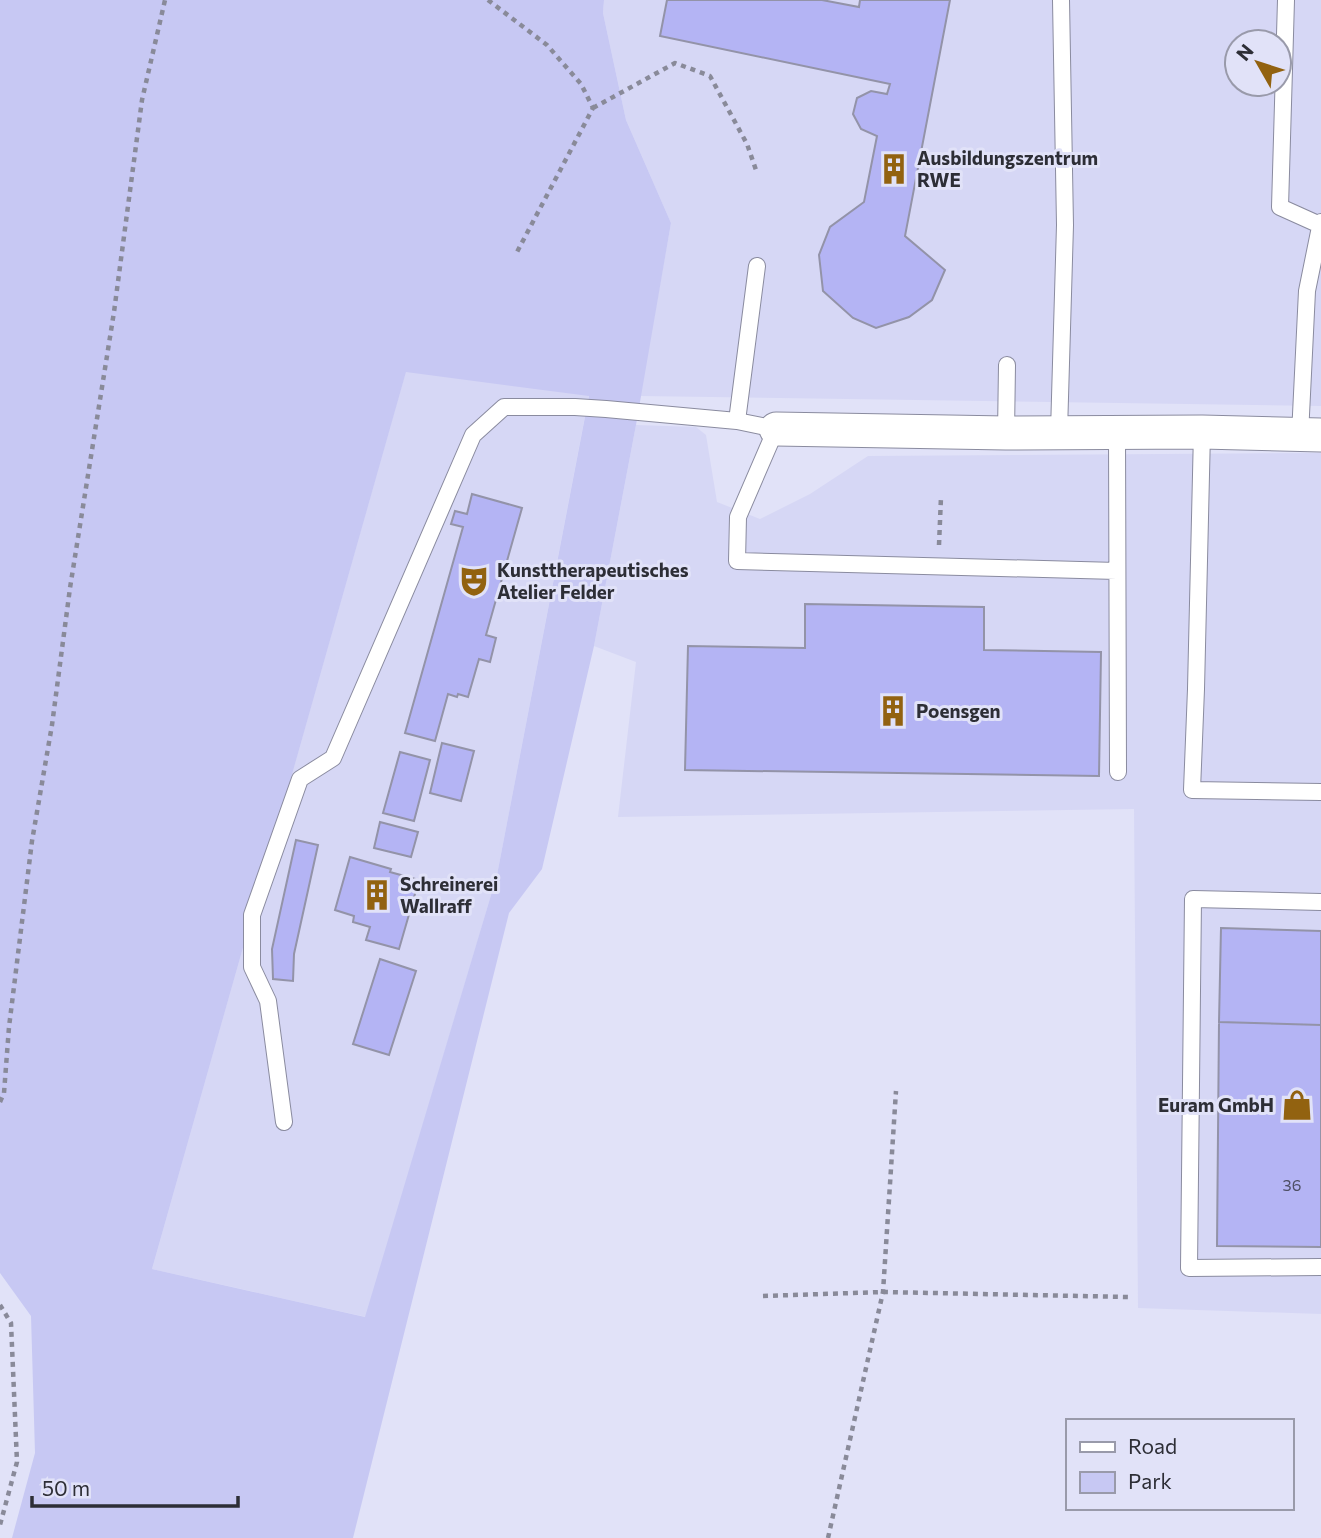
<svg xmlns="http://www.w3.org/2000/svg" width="1321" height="1538" font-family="Commissioner,sans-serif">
<rect width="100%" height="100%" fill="#e1e2f8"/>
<path fill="#d6d7f5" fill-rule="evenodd" d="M604,0h717v406l-681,-10 31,-173 -45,-103 -23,-107zM1237,42h42v42h-42z
M406,371l183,24 -92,480 -131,442 -214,-48z
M636,425l60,2 10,8 11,67 43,17 50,-25 58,-38 453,-3v861l-183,-6 -4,-499 -516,8 18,-155 -42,-16z"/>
<path fill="#c7c8f3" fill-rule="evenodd" d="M0,0h604l-1,13 23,107 45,103 -35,202 -42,221 -52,223 -33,44 -156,625h-341l23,-85 -4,-137 -31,-43zM406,372l183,24 -92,479 -132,442 -213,-48z"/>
<path fill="#b4b4f4" stroke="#9393a8" stroke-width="2" d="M667,0h155l37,7 1,-7h90l-45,236 40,34 -13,30 -23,17 -33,11 -23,-10 -30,-27 -4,-36 11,-28 34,-25 13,-66 -16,-7 -8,-15 4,-16 14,-7 16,3 3,-10 -230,-48z
M472,494l50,14 -36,127 10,3 -6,24 -11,-3 -11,38 -10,-3 -1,3 -9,-3 -13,47 -30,-8 58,-206 -12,-3 4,-13 12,3z
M805,604l179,3v43l117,2 -2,124 -414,-6 3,-124 117,2z
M442,743l32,8 -13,50 -31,-8z
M400,752l30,8 -16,61 -31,-8z
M380,822l38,10 -7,25 -37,-9z
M296,840l22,5 -24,109 -1,27 -20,-2 -1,-30z
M350,857l41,12 -1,3 29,8 -20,69 -33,-9 4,-13 -17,-5 1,-6 -19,-6z
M1221,928l100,3v94l-102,-3z
M380,959l36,12 -27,84 -36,-11z
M1219,1022l102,3v222l-104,-1z"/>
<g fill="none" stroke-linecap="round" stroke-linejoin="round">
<defs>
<path id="service" d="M1286,0l-6,207 40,18
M737,421l20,-155
M1059,432l6,-207 -4,-225
M1117,432l1,340
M1202,432l-6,257 -4,101 129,2
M1006,433l1,-68
M1300,435l7,-144 14,-69
M1321,902l-128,-3 -4,369 132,-1
M284,1122l-16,-121 -16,-34v-52l48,-136 33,-21 140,-323 31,-28h71l31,2 131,12 39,8 -38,88 -1,44 380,10"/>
<path id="minor" d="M776,429l230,4 196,-1 119,3"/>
</defs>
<use href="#service" stroke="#8a8b9f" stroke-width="18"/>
<use href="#minor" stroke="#8a8b9f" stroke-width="35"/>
<path stroke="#898a99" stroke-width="4.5" stroke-dasharray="5 5" stroke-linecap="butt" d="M488,0l59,45 34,39 12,24 -76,144
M593,108l82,-45 35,13 37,68 9,26
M939,545l2,-48
M0,1102l4,-9 5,-66 23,-186 20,-116 18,-137 44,-276 28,-212 23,-100
M763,1296l120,-4 246,5
M0,1305l11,18 6,139 -17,63
M828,1538l55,-246 13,-201"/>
<use href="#service" stroke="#fff" stroke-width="16"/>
<use href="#minor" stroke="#fff" stroke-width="33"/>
</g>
<defs>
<symbol id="building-bare" viewBox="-9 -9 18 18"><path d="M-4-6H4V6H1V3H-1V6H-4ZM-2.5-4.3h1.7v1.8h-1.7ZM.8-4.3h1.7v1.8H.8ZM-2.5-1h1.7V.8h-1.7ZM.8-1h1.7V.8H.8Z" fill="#926210" stroke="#e1e2f8" stroke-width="2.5" paint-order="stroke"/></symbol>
<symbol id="theatre-bare" viewBox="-9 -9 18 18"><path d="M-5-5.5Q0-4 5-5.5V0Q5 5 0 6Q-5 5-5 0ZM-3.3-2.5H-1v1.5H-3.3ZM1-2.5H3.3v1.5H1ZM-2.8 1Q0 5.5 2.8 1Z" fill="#926210" stroke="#e1e2f8" stroke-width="2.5" paint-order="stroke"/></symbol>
<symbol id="shop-bare" viewBox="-9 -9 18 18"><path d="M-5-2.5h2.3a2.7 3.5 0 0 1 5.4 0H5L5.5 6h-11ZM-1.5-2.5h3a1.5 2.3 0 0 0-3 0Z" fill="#926210" stroke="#e1e2f8" stroke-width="2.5" paint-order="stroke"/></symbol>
</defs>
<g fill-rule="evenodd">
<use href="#building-bare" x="872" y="147" width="44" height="44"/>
<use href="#theatre-bare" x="452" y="559" width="44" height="44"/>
<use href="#building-bare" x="871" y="689" width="44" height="44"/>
<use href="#building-bare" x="355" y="873" width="44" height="44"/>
<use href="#shop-bare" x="1275" y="1083" width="44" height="44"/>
</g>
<g text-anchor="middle" stroke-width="6" stroke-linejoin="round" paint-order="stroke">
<g font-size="16" fill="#4f5066">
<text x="1292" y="1191">36</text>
</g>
<g font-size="19" font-weight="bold" fill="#2d2e36" stroke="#e1e2f8" text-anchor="start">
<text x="917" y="165">Ausbildungszentrum<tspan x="917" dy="22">RWE</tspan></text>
<text x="497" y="577">Kunsttherapeutisches<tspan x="497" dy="22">Atelier Felder</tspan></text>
<text x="916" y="718">Poensgen</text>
<text x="400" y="891">Schreinerei<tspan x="400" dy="22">Wallraff</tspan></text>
<text x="1274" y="1112" text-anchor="end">Euram GmbH</text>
</g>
</g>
<rect x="1066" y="1419" width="228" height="91" fill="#e1e2f8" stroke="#999aaa" stroke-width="2"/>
<rect x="1080" y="1442" width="35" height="10" fill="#ffffff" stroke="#999aaa" stroke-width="2"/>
<text x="1128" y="1454" font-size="21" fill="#2d2e36">Road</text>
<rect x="1080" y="1472" width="35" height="21" fill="#c7c8f3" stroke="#999aaa" stroke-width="2"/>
<text x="1128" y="1489" font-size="21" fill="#2d2e36">Park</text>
<g transform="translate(1258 63) rotate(309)"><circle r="33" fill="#e1e2f8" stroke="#999aaa" stroke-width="2"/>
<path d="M0-5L12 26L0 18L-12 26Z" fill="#926210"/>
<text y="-10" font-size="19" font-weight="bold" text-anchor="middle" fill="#2d2e36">N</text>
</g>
<path d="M32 1496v10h206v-10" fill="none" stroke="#2d2e36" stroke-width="3.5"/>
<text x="42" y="1496" font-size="21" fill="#2d2e36" stroke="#e1e2f8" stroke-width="5" paint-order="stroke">50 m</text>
</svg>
